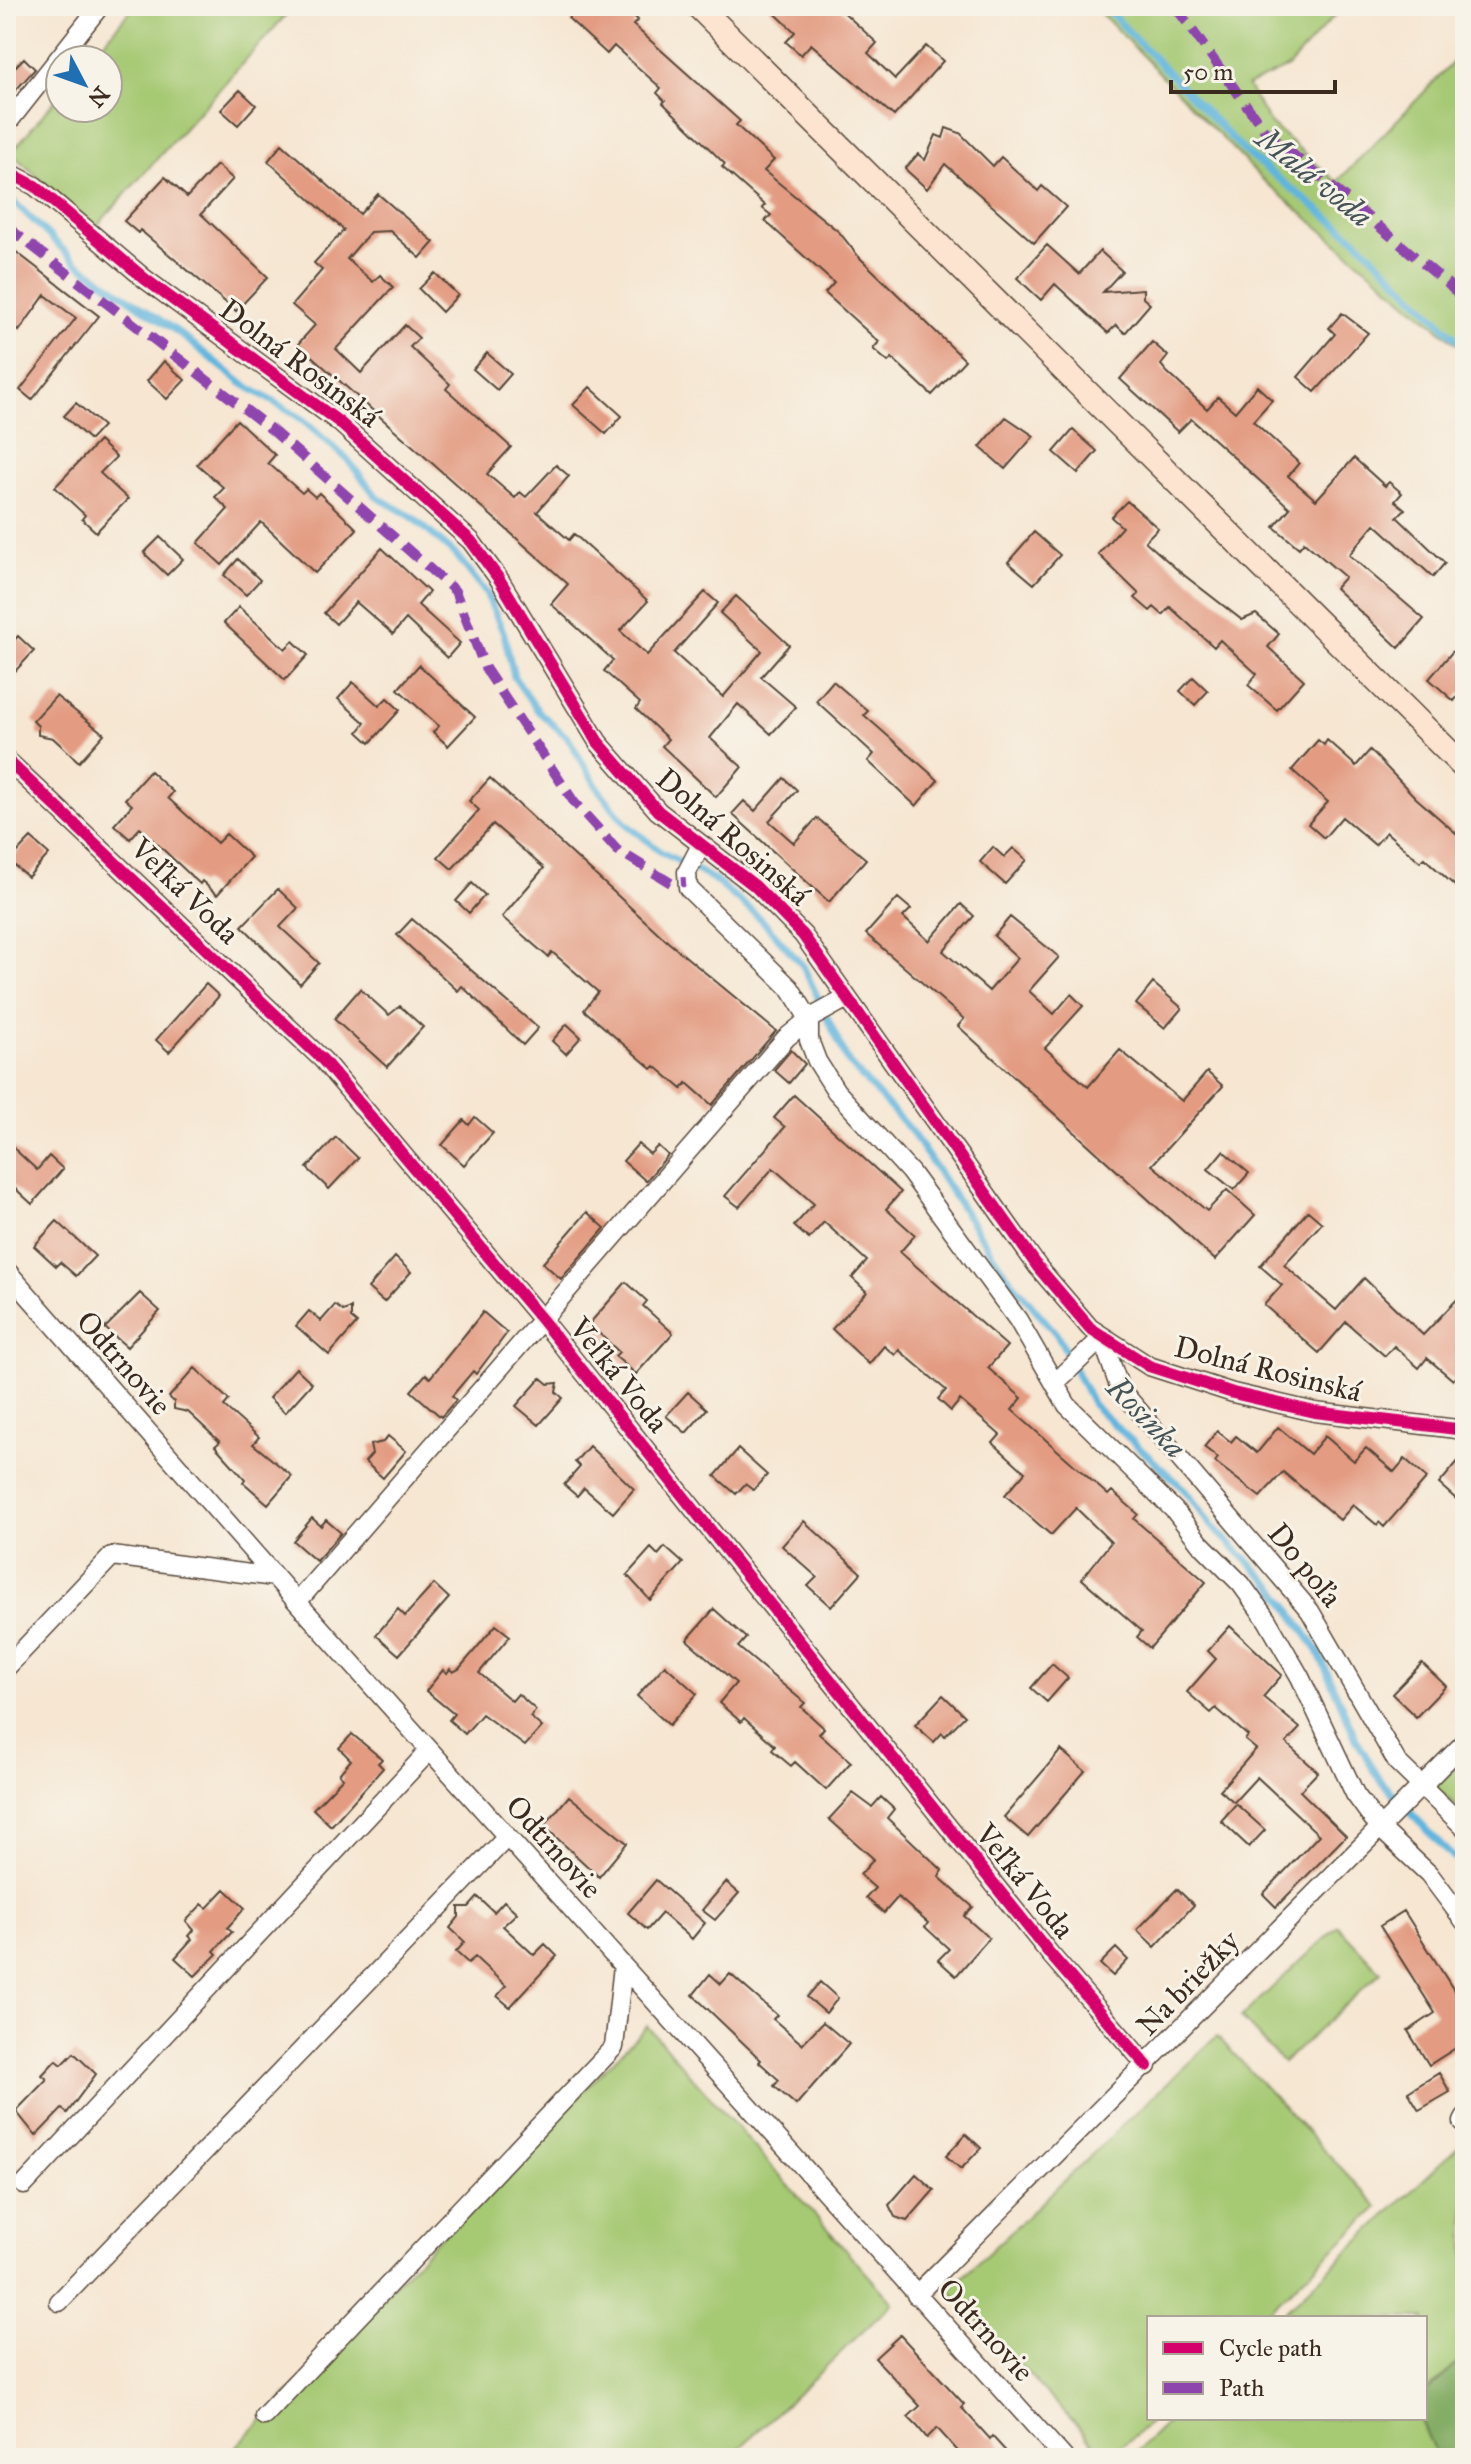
<svg xmlns="http://www.w3.org/2000/svg" width="1471" height="2464" font-family="'IM FELL Great Primer',serif">
<rect width="100%" height="100%" fill="#f7f3e8"/>
<filter id="ink" filterUnits="userSpaceOnUse"><feTurbulence type="fractalNoise" baseFrequency=".0125" numOctaves="2"/><feDisplacementMap in="SourceGraphic" scale="16" xChannelSelector="R" yChannelSelector="G"/><feConvolveMatrix kernelMatrix="1 2 1 2 8 2 1 2 1" color-interpolation-filters="sRGB"/></filter>
<filter id="wash" filterUnits="userSpaceOnUse"><feTurbulence type="fractalNoise" baseFrequency=".006" numOctaves="4" result="noise"/><feDisplacementMap in="SourceGraphic" scale="32" xChannelSelector="R" yChannelSelector="G"/><feGaussianBlur stdDeviation="1.8" result="paint"/><feColorMatrix in="noise" values="0 0 0 0 0 0 0 0 0 0 0 0 0 0 0 0 0 1.4 0 .05"/><feComposite in="paint" operator="in"/></filter>
<g filter="url(#wash)">
<rect width="100%" height="100%" fill="#f6e6d2"/>
<path fill="#a6c973" stroke="#707a48" stroke-width="2" d="M134,6h160l-199,222 -84,-75 49,-59v14h48v-48h-19z
M1094,6h249l-55,61 -41,19 23,37 67,59 128,-132v301l-200,-169z
M1465,1756v58l-30,-27z
M1338,1926l43,46 -98,91 -42,-46z
M647,2026l246,277 -164,155h-504z
M1217,2036l161,171 -117,111h-112v100h6l-47,40 -159,-168z
M1465,2140v217l-40,36v-75h-147z
M1172,2418h248l17,40h-307z"/>
<path fill="#84ad65" stroke="#606c42" stroke-width="2" d="M1465,2357v101h-28l-17,-40h5v-25z"/>
<g fill="none" stroke-linecap="round" stroke-linejoin="round">
<path stroke="#61b5dd" stroke-width="7" d="M1104,6l141,146 112,88 108,107
M6,194l71,69 102,70 64,51 56,33 48,42 30,38 35,20 45,39 29,37 18,41 10,43 24,34 30,27 31,52 27,34 35,28 52,27 48,40 42,47 45,96 63,69 93,141 54,64 35,69 90,83 28,37 64,63 43,63 38,88 24,41 85,90"/>
</g>
<g id="blocks">
<path fill="#e39b82" d="M578,6h46l14,14 -5,5 107,96 -4,4 38,35 -10,11 75,61 20,25 106,103 -33,35 -40,-37 -4,4 -15,-13 6,-7 -54,-49 9,-10 -69,-62 6,-6 -9,-7 3,-3 -43,-38 3,-3 -62,-61 2,-2 -8,-8 4,-5 -47,-42 -7,8 -39,-36z
M767,6h70l40,37 -9,10 27,26 31,-33 17,15 -49,55 -83,-72 -10,11 -15,-13 9,-10z
M24,58l11,11 -29,32v-25z
M240,90l16,15 -18,20 -17,-15z
M946,128l14,5 33,33 8,-9 37,34 4,-5 24,21 -32,36 -89,-79 -18,25 -22,-20 13,-15 7,6 11,-25 7,3z
M282,144l78,70 18,-20 56,48 -14,16 -30,-27 -20,1 -23,27 26,23 7,-7 13,12 -57,62 25,24 44,-48 14,13 -9,9 40,37 -4,5 65,58 -24,27 28,24 5,-6 6,5 30,-32 13,11 -32,36 32,28 5,-6 74,67 -28,30 27,24 58,-63 13,11 -44,50 49,44 39,-46 -42,-38 16,-17 53,49 -28,32 35,30 -25,27 -33,-30 -28,34 32,29 -26,30 -54,-51 6,-7 -32,-30 4,-6 -36,-32 9,-11 -62,-56 17,-20 -270,-240 17,-19 -23,-20 30,-35 -8,-7 30,-33 -76,-69z
M217,165l16,14 -32,35 67,63 -32,34 -96,-81 -2,3 -14,-12 41,-44 22,20z
M6,244l93,72 -67,84 -12,-10 56,-72 -31,-23 -26,36 -13,-9z
M1047,245l32,29 21,-23 22,20 -19,21 40,-3v9l7,6 -25,29 -9,-8 -8,8 -53,-49 -14,16 -24,-22z
M435,273l23,22 -16,17 -23,-23z
M1342,313l26,20 -53,59 -17,-15 37,-43 -6,-6z
M1152,342l16,14 -7,9 6,7 40,37 11,-12 17,15 22,-26 15,14 -19,21 46,42 -11,13 28,24 38,-42 31,28 4,-4 13,11 -7,8 10,8 -8,8 48,46 -12,14 -58,-53 -26,31 75,64 -25,29 -64,-60 10,-11 -41,-35 -5,6 -25,-21 16,-19 -99,-89 -13,13 -58,-53z
M487,353l24,21 -14,16 -24,-21z
M164,361l21,19 -18,19 -20,-18z
M590,387l32,29 -16,18 -33,-29z
M76,403l27,23 -13,14 -26,-24z
M1006,417l28,19 -29,33 -25,-22z
M237,420l38,35 -7,8 34,30 4,-4 9,8 4,-4 38,36 -42,44 -54,-51 -39,43 -24,-22 30,-34 -13,-12 9,-9 -27,-24z
M1073,430l24,21 -19,22 -24,-21z
M99,441l17,16 -16,16 28,26 -32,33 -14,-13 3,-4 -30,-28z
M1127,501l31,27 -13,13 35,31 62,48 14,-6 23,20 -11,13 36,33 -27,30 -29,-25 9,-11 -37,-34 -6,7 -44,-40 -7,8 -9,-8 -4,4 -15,-13 4,-4 -41,-40 24,-27 -11,-10z
M1034,532l26,23 -26,29 -26,-22z
M160,537l23,22 -16,16 -23,-22z
M382,548l47,44 -11,13 42,38 -13,15 -41,-39 -13,15 -37,-32 -20,22 -12,-11z
M238,559l22,21 -14,15 -22,-20z
M239,607l46,42 8,-8 15,14 -23,25 -61,-57z
M18,636l16,15 -28,30v-32z
M1453,651l12,11v26l-11,13 -25,-22z
M419,665l56,52 -27,29 -15,-14 6,-6 -41,-37z
M1193,677l15,14 -13,14 -15,-14z
M833,681l35,30 -4,4 74,65 -22,26 -48,-45 6,-7 -58,-53z
M353,682l26,24 8,-8 13,12 -30,33 -12,-11 7,-9 -27,-24z
M56,696l48,38 -25,28 -26,-24 -15,-3v-9l-5,-5z
M1318,740l6,5 3,-5 29,26 14,-16 46,48 49,43v54l-41,-37 -4,4 -34,-30 -11,13 -33,-28 -18,21 -16,-14 20,-22 -36,-32z
M150,771l23,21 -5,6 49,45 9,-9 25,23 -34,38 -15,-14 -2,3 -60,-56 -10,11 -16,-14 18,-20 -7,-6z
M490,778l178,164 108,89 -64,74 -25,-22 -5,6 -27,-23 -3,3 -68,-59 14,-18 -46,-40 -4,5 -46,-40 42,-49 -51,-44 -41,45 -14,-12 41,-47 -10,-9z
M784,778l13,12 -28,31 25,22 23,-25 49,41 -37,43 -97,-88 12,-13 11,10z
M31,838l18,16 -21,23 -19,-16z
M993,847l11,10 9,-9 14,12 -22,24 -25,-22z
M472,883l13,12 -16,18 -13,-12z
M278,889l20,19 -18,19 39,36 -19,21 -58,-58z
M898,898l13,11 -8,8 26,24 32,-37 13,12 -31,35 46,40 29,-33 -24,-22 16,-19 49,40 -30,34 25,23 17,-20 12,12 -38,42 43,39 32,-37 62,51 25,-29 16,14 -71,79 55,46 20,-21 28,25 -40,45 -257,-234 6,-7 -98,-85z
M412,919l126,109 -15,17 -61,-59 -4,5 -61,-56z
M1153,983l29,25 -17,20 -29,-24z
M206,984l13,12 -50,56 -13,-12z
M360,989l29,26 11,-9 23,21 -36,40 -53,-48z
M567,1024l14,13 -15,17 -14,-13z
M791,1050l14,14 -16,19 -15,-13z
M794,1095l107,97 -15,17 29,26 -15,17 107,94 -19,22 34,30 -10,12 96,85 4,-4 26,23 -4,5 72,63 -56,66 -13,-11 5,-6 -60,-52 29,-37 -35,-34 -25,27 -46,-40 20,-23 -32,-29 7,-8 -40,-35 -9,11 -13,-12 8,-9 -47,-40 -4,5 -11,-9 -15,18 -37,-35 35,-37 -15,-14 15,-17 -43,-39 -15,17 -15,-13 20,-22 -41,-36 -34,39 -14,-11 60,-69 -11,-9z
M475,1117l18,16 -29,32 -22,-20 22,-25 5,5z
M336,1137l22,21 -29,31 -22,-21z
M6,1141l31,29 12,-14 14,13 -31,35 -26,-24z
M638,1144l12,10 8,-8 10,9 -22,26 -23,-20z
M1223,1151l26,22 -15,17 -26,-21z
M1308,1211l14,12 -38,42 52,45 28,-32 59,57 42,-44v75l-12,14 -26,-22 -8,10 -25,-22 -9,10 -39,-34 -27,31 -55,-48 18,-20 -22,-19z
M587,1212l18,16 -44,51 -18,-16z
M57,1221l38,35 -19,20 -16,-14 -4,4 -22,-20z
M395,1257l16,15 -27,30 -16,-14z
M626,1282l21,19 -4,5 30,27 -37,41 -21,-18 4,-4 -30,-28z
M140,1293l20,18 -33,36 -22,-19z
M335,1305l8,6 8,-3v10l6,5 -28,32 -33,-29 13,-15 12,10z
M483,1312l24,21 -31,41 -3,-3 -21,25 4,4 -15,17 -30,-26 15,-17 4,4z
M195,1368l34,32 -5,6 35,31 -6,7 39,32 -24,28 -25,-22 2,-3 -30,-33 5,-4 -32,-30 -14,-3v-7l-5,-5z
M296,1368l16,15 -27,30 -16,-15z
M541,1378l7,6 10,-1 -2,9 7,6 -24,27 -23,-19z
M688,1392l19,17 -21,24 -20,-17z
M1278,1427l32,27 15,-18 29,25 12,-13 28,24 11,-13 22,19 -43,49 -5,-5 -2,3 -24,-20 -13,15 -57,-48 -23,25 -45,-35 3,-4 -14,-11 13,-16 14,11 5,-6 21,17z
M388,1436l18,15 -23,27 -18,-16 7,-8 -2,-9 13,-3z
M589,1446l45,43 -21,24 -29,-25 -7,8 -13,-11 16,-18 -5,-5z
M738,1449l29,26 -14,15 -8,-6 -9,10 -21,-18z
M1465,1453v35l-9,11 -17,-15z
M312,1518l9,8 5,-6 15,13 -25,28 -23,-20z
M804,1521l57,52 -30,34 -23,-21 9,-9 -35,-31z
M665,1547l18,16 -33,37 -23,-25 24,-27 7,7z
M434,1584l15,14 -50,57 -23,-20 22,-26 7,7z
M714,1609l32,29 -8,9 67,56 -4,4 23,21 -5,6 32,28 -25,28 -31,-28 -4,4 -19,-16 3,-4 -31,-28 -3,4 -22,-19 17,-20 -49,-43z
M496,1625l14,11 -31,37 33,28 6,-7 18,16 -6,7 12,10 -17,19 -43,-32 -17,20 -16,-14 5,-6 -28,-23 17,-21 4,3 3,-4 3,3 6,-3z
M1230,1626l52,49 -19,22 37,31 -14,15 32,29 -18,19 46,45 -70,71 -13,-13 56,-59 -62,-58 -23,25 -14,-12 36,-41 -11,-9 3,-4 -32,-28 -5,5 -24,-21 29,-33 -8,-8z
M1422,1663l24,23 -30,31 -24,-23z
M1052,1664l16,14 -21,24 -16,-14z
M665,1665l32,29 -28,31 -32,-29z
M943,1695l22,21 -20,20 -3,-3 -8,9 -19,-17z
M352,1734l30,25 -4,4 5,5 -52,58 -18,-17 30,-31 -4,-4 12,-14 -12,-12z
M1061,1750l24,21 -57,66 -24,-20z
M853,1793l19,14 9,-10 13,12 -7,9 55,52 -3,7 34,30 -9,9 25,22 -33,38 -18,-16 11,-11 -24,-22 3,-4 -30,-26 -14,16 -18,-15 9,-10 -15,-13 14,-16 -45,-40z
M569,1796l58,47 -28,34 -55,-51z
M1236,1804l29,26 -16,17 -28,-26z
M656,1880l49,43 -13,16 -30,-26 -15,17 -19,-17z
M726,1882l13,11 -24,27 -13,-10z
M225,1889l20,19 -18,20 5,4 -18,19 3,3 -22,22 -20,-18 17,-19 -3,-3 5,-6 -8,-9 16,-17 5,4z
M1177,1889l17,16 -39,42 -18,-17z
M478,1897l16,15 10,-11 13,12 -14,13 31,29 11,-11 12,12 -47,51 -13,-11 9,-10 -31,-29 -7,6 -12,-11 9,-10 -15,-14 9,-11v-10h10z
M1404,1911l61,97v34l-36,23 -21,-34 27,-18 -55,-87z
M1116,1948l12,12 -15,16 -13,-12z
M710,1974l11,10 9,-10 47,41 -4,4 29,25 21,-22 26,22 -53,61 -22,-19 5,-6 -20,-18 2,-2 -68,-65z
M820,1982l18,16 -12,15 -19,-16z
M74,2053l22,21 -29,39 -5,-4 -26,27 -20,-25 31,-32 -5,-4 14,-15 6,5z
M1439,2073l11,19 -31,18 -11,-18z
M966,2134l15,14 -20,21 -15,-13z
M916,2174l18,16 -27,31 -12,-4 -6,-12z
M900,2335l64,69 -3,3 29,32 2,-3 20,22h-48l-27,-30 -10,10 -9,-11 -10,-10 12,-11 -45,-48z"/>
</g>
</g>
<g filter="url(#ink)">
<use href="#blocks" fill-opacity="0" stroke="#574639" stroke-width="2"/>
<g fill="none" stroke-linecap="round" stroke-linejoin="round">
<defs>
<path id="street" d="M6,125l94,-119
M6,171l29,15 110,93 194,143 132,119 28,38 99,163 60,69 97,75 48,49 235,332 52,61 59,38 84,27 82,19 150,18
M6,759l317,301 219,260 508,634 97,112
M701,845l-14,27 1,16 102,100 19,31v21l8,21 19,30 74,81 108,148 49,85 108,106 25,32 41,41 26,36 33,57 55,117 24,33 50,47 36,48
M6,1270l291,332 767,856
M1055,1383l47,-45 18,51 190,222 87,151 68,66
M297,1602l489,-564 23,-19 38,-21
M6,1668l106,-112 162,21
M1463,2122l2,-4
M24,2185l405,-434
M916,2295l549,-553
M59,2302l448,-465
M264,2416l350,-369 9,-81"/>
<path id="secondary" d="M698,6l767,762"/>
</defs>
<use href="#street" stroke="#574639" stroke-width="21"/>
<use href="#secondary" stroke="#574639" stroke-width="27"/>
<use href="#street" stroke="#fff" stroke-width="18"/>
<use href="#secondary" stroke="#fde4d0" stroke-width="24"/>
<path stroke="#8e44ad" stroke-width="10" stroke-dasharray="20 10" stroke-linecap="butt" d="M1175,6l90,125 184,154 16,17
M6,226l266,204 183,161 30,77 89,134 43,48 54,33 15,-1"/>
<defs>
<path id="cycleway" d="M6,171l29,15 110,93 194,143 132,119 28,38 99,163 60,69 97,75 48,49 235,332 52,61 59,38 84,27 82,19 150,18
M6,759l317,301 219,260 508,634 97,112"/>
</defs>
<use href="#cycleway" stroke="#f7f3e8" stroke-width="17"/>
<use href="#cycleway" stroke="#d6006c" stroke-width="12"/>
</g>
</g>
<g text-anchor="middle" stroke-width="6" stroke-linejoin="round" paint-order="stroke">
<g font-size="30" fill="#3b2a1e" stroke="#f7f3e8">
<text transform="translate(300 363) rotate(37)" y="10">Dolná Rosinská</text>
<text transform="translate(733 837) rotate(41)" y="10">Dolná Rosinská</text>
<text transform="translate(185 891) rotate(44)" y="10">Veľká Voda</text>
<text transform="translate(124 1363) rotate(49)" y="10">Odtrnovie</text>
<text transform="translate(1268 1369) rotate(14)" y="10">Dolná Rosinská</text>
<text transform="translate(619 1375) rotate(51)" y="10">Veľká Voda</text>
<text transform="translate(1305 1565) rotate(51)" y="10">Do poľa</text>
<text transform="translate(554 1847) rotate(48)" y="10">Odtrnovie</text>
<text transform="translate(1025 1881) rotate(51)" y="10">Veľká Voda</text>
<text transform="translate(1188 1983) rotate(-46)" y="10">Na briežky</text>
<text transform="translate(986 2330) rotate(48)" y="10">Odtrnovie</text>
</g>
<g font-size="32" font-style="italic" fill="#465457" stroke="#f7f3e8">
<text transform="translate(1315 177) rotate(39)" y="11">Malá voda</text>
<text transform="translate(1147 1417) rotate(46)" y="11">Rosinka</text>
</g>
</g>
<rect width="1471" height="2464" fill="none" stroke="#f7f3e8" stroke-width="32"/>
<rect x="1147" y="2316" width="280" height="104" fill="#f7f3e8" stroke="#aca397" stroke-width="2"/>
<rect x="1163" y="2342" width="40" height="12" fill="#d6006c" stroke="#aca397" stroke-width="2"/>
<text x="1219" y="2356" font-size="24" fill="#3b2a1e">Cycle path</text>
<rect x="1163" y="2382" width="40" height="12" fill="#8e44ad" stroke="#aca397" stroke-width="2"/>
<text x="1219" y="2396" font-size="24" fill="#3b2a1e">Path</text>
<g transform="translate(84 84) rotate(131)"><circle r="38" fill="#f7f3e8" stroke="#aca397" stroke-width="2"/>
<path d="M0-6L14 30L0 20L-14 30Z" fill="#1f6fb2"/>
<text y="-12" font-size="22" font-weight="bold" text-anchor="middle" fill="#3b2a1e">N</text>
</g>
<path d="M1171 80v12h164v-12" fill="none" stroke="#3b2a1e" stroke-width="4"/>
<text x="1183" y="80" font-size="24" fill="#3b2a1e" stroke="#f7f3e8" stroke-width="6" paint-order="stroke">50 m</text>
</svg>
